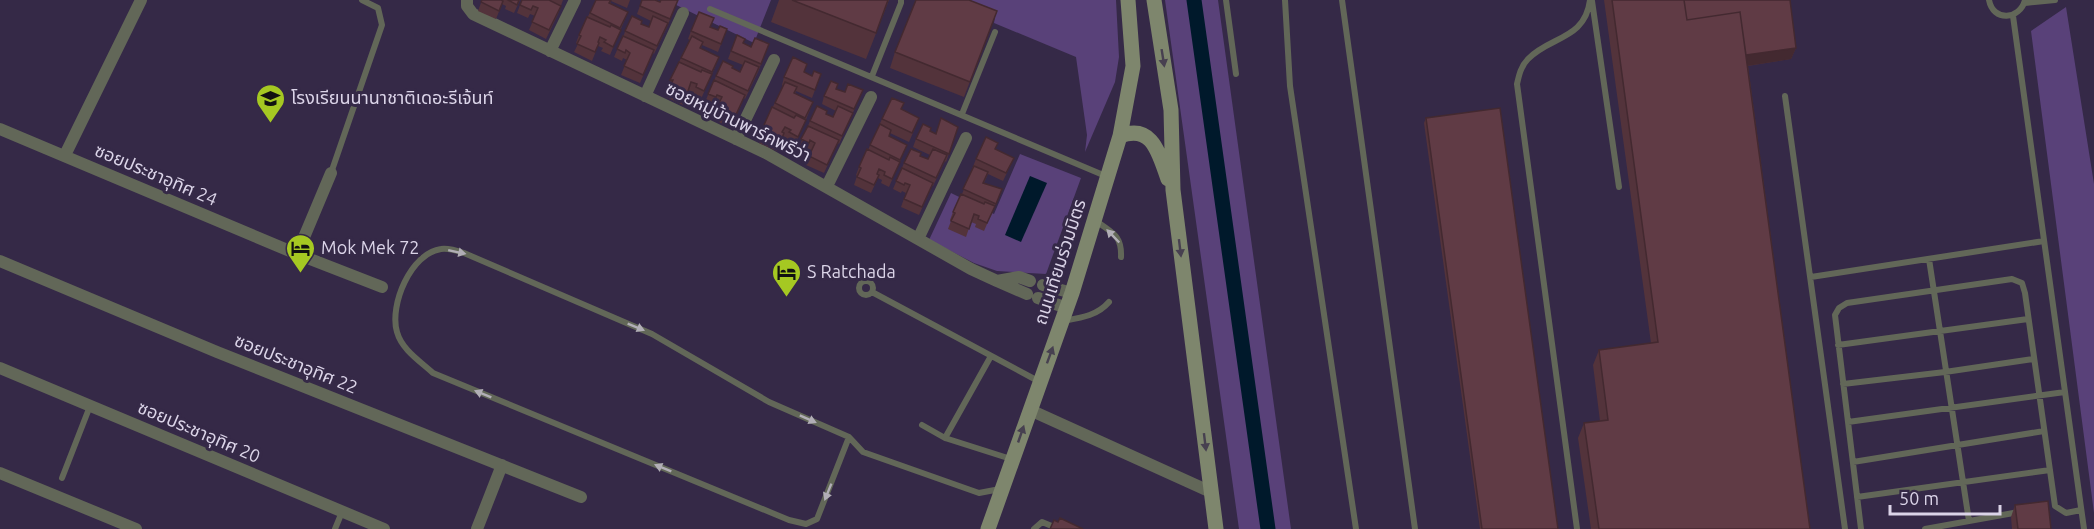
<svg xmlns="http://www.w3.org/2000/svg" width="2094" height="529" font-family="Ubuntu,'Noto Sans Thai',sans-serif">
<rect width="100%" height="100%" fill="#352947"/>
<path fill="#594179" d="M666,0h105l-17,43z
M952,0h164l3,57 -4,25 -30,70 2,-17 -11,-78 -82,-34 1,-6z
M1165,0h53l73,529h-52z
M2066,7l28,177v329l-63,-482z
M1020,154l61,24 -35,96 -49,-3 -23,-8 -45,-23 22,-47 43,21z"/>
<path fill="#00192b" d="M1030,176l17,7 -26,59 -16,-7z"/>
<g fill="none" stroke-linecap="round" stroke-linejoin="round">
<path stroke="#00192b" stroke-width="15" d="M1194,0l74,529"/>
<path stroke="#626758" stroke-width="6" d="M1226,0l10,74
M1285,0l5,86 66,443
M1342,0l73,529
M1989,0c4,22 31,20 36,0
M1592,1l27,186
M2025,3l30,-3
M710,9l398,168
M2013,16l71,513
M872,76l29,-73v-3
M1785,96l60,433
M962,114l33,-82
M331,173l51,-148 -4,-17 -16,-8
M1096,221c16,12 26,14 25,36
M1929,259l40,262
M1811,277l233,-36
M859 288a7 7 0 1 1 14 0a7 7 0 1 1-14 0Z
M872,292l168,90
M1063,321c17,-3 34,-5 46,-19
M1838,345l190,-26
M1843,384l102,-12 88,-13
M1848,422l217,-30
M922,425l23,13 66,21
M849,437l-32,82 -11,5 -17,-4 -356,-147c-13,-12 -31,-23 -36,-41 -8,-27 14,-79 44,-83 6,-1 17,2 23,4l188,81 117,68 80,35 14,15 116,41 21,-4
M945,438l46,-82
M1853,462l191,-31
M62,478l28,-72
M1857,497l193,-27
M335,529l7,-17
M1034,529l8,-7 17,7
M1577,529l-60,-445c2,-9 4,-18 11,-25 22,-23 57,-19 62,-59
M1861,529l-26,-214 4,-7 8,-5 165,-24 10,4 3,10 30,213 11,7 15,-3
M1925,529l94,-17"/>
<path stroke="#626758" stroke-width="12" d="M467,0v6l6,8 293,139 205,116 26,12
M550,51l25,-51
M645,96l38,-83
M0,129l297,125 85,33
M736,139l38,-79
M65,155l76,-155
M827,186l44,-89
M918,239l48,-101
M297,254l34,-81
M0,261l217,91 364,145
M1043,285l29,8
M1027,294l-30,-13 22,-4 11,4
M1038,298l29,10
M0,368l384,161
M1030,410l181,82
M0,473l136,56
M477,529l25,-64"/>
<path stroke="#7e866d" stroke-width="15" d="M1154,0l17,110 2,80 43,339
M1120,136c33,-13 39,19 48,43
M988,529l84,-236 48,-157 13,-70 -5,-66"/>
</g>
<path fill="#53333b" d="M482,0h38l-6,13 -9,-4 1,-3 -4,-2 -6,15 -18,-8z
M522,0h41l-5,14 -12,25 -17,-9 6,-14 -5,-2 -2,4 -11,-5z
M596,0h34l-3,8 -16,-7 -1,3 18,8 -18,43 -9,-4 2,-3 -5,-2 -6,15 -18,-9 4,-8 -2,-1 3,-8z
M642,0l18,2 18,-2 -11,27 -13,27 -1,-1 -13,30 -19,-8 6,-15 -4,-2 -1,3 -8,-4 18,-41 9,8 8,3 2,-6 -14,-7z
M779,0h110l-23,59 -95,-37z
M1604,0h186l6,48 -5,11 -43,7 62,463h-219l-13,-91 6,-15 16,-2 -7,-56 6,-15 52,-7z
M997,11l-33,86 -74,-29 5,-16z
M710,27l8,3 9,-1 -9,23 -16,-7 -1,3 15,17 -15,34 -8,-4 1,-3 -6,-2 -5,15 -17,-8 3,-9h-1l2,-8 20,-40 -2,-1 3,-8z
M737,35l6,8 8,4 18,-3 -11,28 -13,27 -1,-1 -13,30 -18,-9 5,-14 -4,-2 -1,2 -8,-3 11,-26 16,-8 8,4 3,-7 -15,-6z
M804,72l8,4 9,-2 -9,24 -16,-7 -1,3 15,16 -15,35 -9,-4 1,-3 -4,-2 -6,15 -18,-8 4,-9 -2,-1 3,-8 19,-39 -1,-1 2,-8z
M836,89l9,3 18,-2 -24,54 -1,-1 -14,30 -18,-8 6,-15 -5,-1 -1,2 -7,-4 11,-26 16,-7 7,3 3,-6 -14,-7 2,-8z
M901,109l15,17 -7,16 -19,-9 -1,3 18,9 -18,42 -8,-4 1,-3 -4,-2 -7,15 -17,-8 3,-9 -1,-1 3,-8 9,-17 14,-31z
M1426,118l132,411h-78l-56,-406z
M958,127l-12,35 -1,-1 -12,25h-1l-13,29 -18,-8 5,-14 -4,-2 -1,2 -8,-4 11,-26 16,-7 8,3 2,-4 -17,-8 3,-8 14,-8 6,3z
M996,149l18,9 -11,23 -15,-7 -4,9 18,6 -18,42 -9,-4 1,-3 -5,-2 -5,15 -18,-8 3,-8 -1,-1 3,-8 9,-18 14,-35z
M2015,505l36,24h-39l-1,-12z"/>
<path fill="#432930" d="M1796,48l-5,11 -51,8 5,-12z"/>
<path fill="#603b45" stroke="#432930" stroke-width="1.5" d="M482,0h19l2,1 -4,10 -18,-9z
M508,0h11l-2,5z
M522,0h27l12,6 -12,24 -17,-8 6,-14 -5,-2 -2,4 -11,-5z
M596,0h15l-2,3 19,9 -8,16 -30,-15z
M642,0h13l5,2 1,-2h17l-8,19 -30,-13z
M792,0h96l-12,33z
M916,0h53l28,11 -27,71 -75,-30z
M1612,0h72l3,20 53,-8 70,517h-211l-15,-106 24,-3 -9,-70 59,-8z
M1684,0h106l6,48 -50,7 -6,-43 -53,8z
M699,12l15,6 -4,9 8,3 2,-4 7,3 -6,15 -30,-13z
M632,16l10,5 -1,3 8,3 4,-11 15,7 -11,23 -32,-15z
M587,17l23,10 1,-2 10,5 -8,17 -9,-5 2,-2 -6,-3 -2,5 1,1 -4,9 -18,-8 4,-8 -2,-1z
M737,35l8,4 -2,4 8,4 4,-9 14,6 -8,20 -30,-13z
M623,36l31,14 -11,25 -19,-9 6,-13 -4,-3 -1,3 -8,-4z
M692,36l11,6 -3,6 19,9 -7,15 -31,-14z
M793,57l14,7 -3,8 8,4 2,-5 7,3 -6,16 -31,-13z
M723,61l10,5 -1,2 8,4 5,-11 14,6 -11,24 -32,-15z
M679,62l22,10 1,-2 10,4 -8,17 -8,-4 1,-3 -6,-2 -5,15 -17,-8 4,-9h-3z
M714,80l31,15 -11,24 -19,-8 7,-14 -5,-2 -1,2 -8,-3z
M831,81l7,3 -2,5 9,3 3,-8 15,6 -9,19 -30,-13z
M785,82l12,5 -3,6 19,9 -8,16 -30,-15z
M892,98l12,5 -3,6 18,9 -7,15 -30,-14z
M817,106l10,5 -1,3 7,3 5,-11 15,7 -11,23 -32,-15z
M772,107l22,11 2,-3 10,5 -8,17 -9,-5 2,-2 -6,-3 -3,5 2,1 -4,10 -18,-8 4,-9 -2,-1z
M1500,108l58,421h-76l-56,-411z
M941,118l17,9 -9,27 -33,-15 7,-15 8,4 -1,3 6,3z
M880,124l11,6 -2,6 18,9 -7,15 -30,-15z
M808,126l31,14 -12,25 -18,-9 6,-13 -5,-3 -1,3 -8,-4z
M986,137l12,6 -3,6 19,9 -8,15 -30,-14z
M867,149l22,11 1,-3 10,5 -8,17 -8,-4 1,-3 -6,-3 -2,5 2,1 -5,10 -17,-8 4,-9 -2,-1z
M911,149l10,4 -1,3 8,3 5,-10 14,6 -11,23 -32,-15z
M974,166l14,6 -5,11 19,6 -6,15 -33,-15z
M902,168l31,15 -11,24 -18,-8 6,-14 -5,-2 -1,2 -8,-4z
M961,194l23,10 1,-2 10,4 -8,17 -9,-4 1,-3 -5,-2 -5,15 -18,-8 4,-8 -2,-1z
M2048,501l3,28h-33l-3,-24z
M1060,518l23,11h-33l4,-9 4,2z"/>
<defs><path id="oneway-solid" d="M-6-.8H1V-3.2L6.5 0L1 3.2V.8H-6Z" transform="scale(1.5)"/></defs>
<g fill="#474050">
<use href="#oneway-solid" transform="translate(1163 58) rotate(81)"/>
<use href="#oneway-solid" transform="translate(1180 248) rotate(83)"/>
<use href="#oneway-solid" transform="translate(1050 355) rotate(-70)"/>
<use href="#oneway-solid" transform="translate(1021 434) rotate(-71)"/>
<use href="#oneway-solid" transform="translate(1205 442) rotate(83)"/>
</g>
<g fill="#b1aeb6">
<use href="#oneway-solid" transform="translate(1113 236) rotate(-134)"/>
<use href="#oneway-solid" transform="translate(457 252) rotate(12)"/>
<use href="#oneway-solid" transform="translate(636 327) rotate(22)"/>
<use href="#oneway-solid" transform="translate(483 394) rotate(-158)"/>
<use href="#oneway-solid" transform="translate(808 419) rotate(24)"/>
<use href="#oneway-solid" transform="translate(663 468) rotate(-158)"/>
<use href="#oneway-solid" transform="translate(828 492) rotate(112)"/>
</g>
<defs>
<symbol id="school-pin" viewBox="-11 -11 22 30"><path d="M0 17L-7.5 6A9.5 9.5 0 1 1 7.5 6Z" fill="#a5c822" stroke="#352947"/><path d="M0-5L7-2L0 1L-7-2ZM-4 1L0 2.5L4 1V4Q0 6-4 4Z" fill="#111"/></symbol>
<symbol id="hotel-pin" viewBox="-11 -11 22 30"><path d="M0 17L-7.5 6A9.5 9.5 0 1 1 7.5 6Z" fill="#a5c822" stroke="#352947"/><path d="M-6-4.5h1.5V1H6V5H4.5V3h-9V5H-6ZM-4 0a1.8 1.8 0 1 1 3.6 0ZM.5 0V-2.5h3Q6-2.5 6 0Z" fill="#111"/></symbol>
</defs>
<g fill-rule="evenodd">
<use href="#school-pin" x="254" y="82" width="33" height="45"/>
<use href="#hotel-pin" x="284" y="232" width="33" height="45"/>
<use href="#hotel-pin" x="770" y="256" width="33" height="45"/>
</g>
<g text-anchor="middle" stroke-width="6" stroke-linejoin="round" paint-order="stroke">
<g font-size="18" fill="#dbd4e8" stroke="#352947" text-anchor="start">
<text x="291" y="104">โรงเรียนนานาชาติเดอะรีเจ้นท์</text>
<text x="321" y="254">Mok Mek 72</text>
<text x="807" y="278">S Ratchada</text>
</g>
<g font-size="18" fill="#dbd4e8" stroke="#352947">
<text transform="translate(738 122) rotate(26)" y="6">ซอยหมู่บ้านพาร์คพรีว่า</text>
<text transform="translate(156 175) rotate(23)" y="6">ซอยประชาอุทิศ 24</text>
<text transform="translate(1060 262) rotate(-72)" y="6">ถนนเทียมร่วมมิตร</text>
<text transform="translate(296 364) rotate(22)" y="6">ซอยประชาอุทิศ 22</text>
<text transform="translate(199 432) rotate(23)" y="6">ซอยประชาอุทิศ 20</text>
</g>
</g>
<path d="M1890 505v9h110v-9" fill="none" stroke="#dbd4e8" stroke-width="3"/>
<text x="1899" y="505" font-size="18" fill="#dbd4e8" stroke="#352947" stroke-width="4.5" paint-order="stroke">50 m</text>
</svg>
